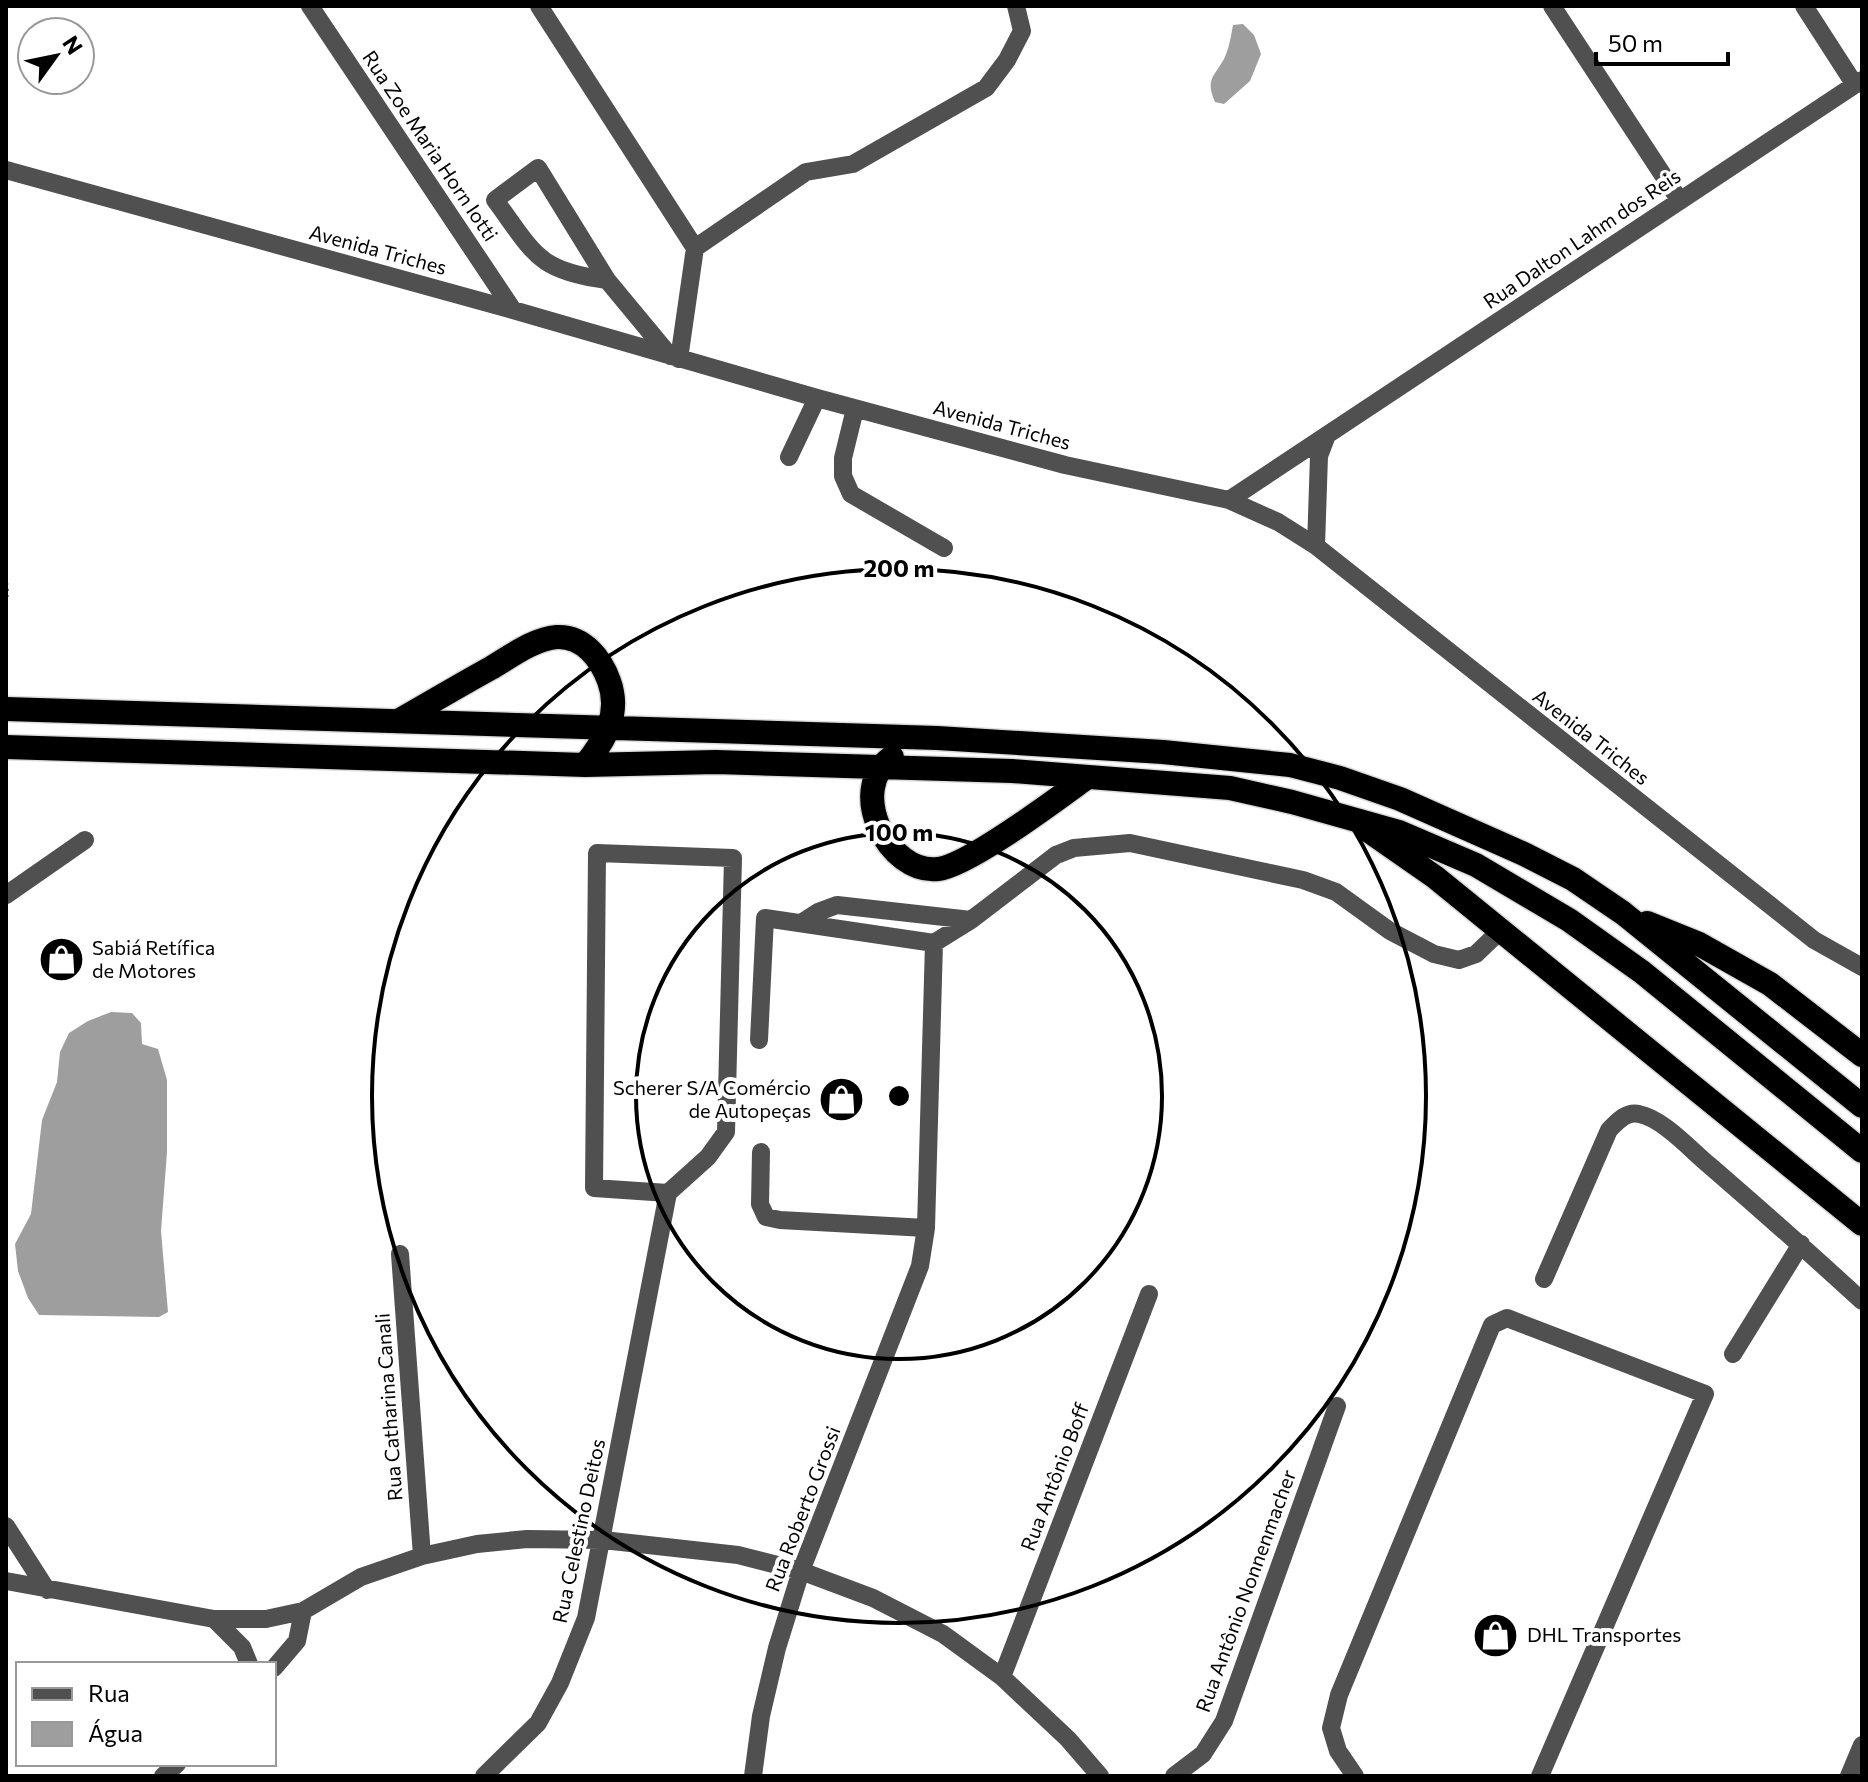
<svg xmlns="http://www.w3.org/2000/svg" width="1868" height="1782" font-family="Commissioner,sans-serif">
<rect width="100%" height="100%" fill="#fff"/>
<path fill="#9e9e9e" d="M1243,24l11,11 7,19 -11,27 -26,23 -9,-2c-10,-23 -1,-25 9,-43 5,-10 7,-23 9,-34z
M111,1012l21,1 9,10 1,21 16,5 9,31v72l-6,79 7,81 -9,5 -120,-2 -11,-17 -10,-27 -3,-27 16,-30 11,-94 15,-38 3,-30 9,-19 19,-12z"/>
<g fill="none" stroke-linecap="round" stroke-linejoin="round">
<defs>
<path id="highway" d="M6,709l931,29 226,14 127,13 50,13 60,21 124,55 49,25 50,34 239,193
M400,720c30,-17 60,-35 91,-52 19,-11 42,-29 66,-31 27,-1 44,22 52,44 12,33 -4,59 -24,84
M6,747l579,18 131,-3 296,9 218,17 62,14 107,30 77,33 93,55 73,52 220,179
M892,757c-46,32 -4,118 46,112 30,-3 119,-70 148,-91
M1366,829l69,48 427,347
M1647,923l52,21 71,40 92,71"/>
</defs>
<use href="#highway" stroke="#dbdbdb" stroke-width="27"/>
<path stroke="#727272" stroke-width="3" stroke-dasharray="2 4" stroke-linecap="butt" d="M6,577l2,17 -2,5"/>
<path stroke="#505050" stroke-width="18" d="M310,6l203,304
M539,6l156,242 -16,111
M1552,6l128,195
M1804,6l51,79
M6,170l507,140 304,88 248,67 164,35 49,22 38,24 498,394 48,27
M695,248l111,-76 47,-8 133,-76 21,-28 15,-29 -6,-25
M607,280c-70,-9 -73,-27 -112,-80l43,-32 69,112 63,76
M855,409l-12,49v18l8,18 93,54
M789,457l28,-59
M1229,500l633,-420
M1316,546l3,-90 8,-21
M6,895l79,-55
M801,923l17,-11 19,-7 134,15
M759,1040l6,-122 169,25 37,-23 85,-65 18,-7 56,-5 173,37 33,12 54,39 44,23 25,6 17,-6 23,-22
M761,1152l-1,52 6,13 14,3 146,8
M400,1254l22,302
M1544,1279l65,-149c8,-8 17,-19 30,-16 23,4 52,36 70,51 52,45 103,90 153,136
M1733,1354l68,-110
M6,1526l41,64
M6,1581l208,38h52l37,-8 58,-34 61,-21 55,-12 50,-5 76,1 135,15 63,16 72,27 70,36 59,43 66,62 32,37
M214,1619l28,28 7,17
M274,1668l23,-27 6,-30
M1002,1677l147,-383
M163,1776l14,-12
M484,1776l54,-53 22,-40 26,-65 82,-425 40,-36 18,-25 7,-274 -136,-5 -3,335 74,5
M753,1776l8,-60 16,-68 24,-77 119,-305 6,-38 8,-285
M1174,1776l29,-22 21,-33 113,-315
M1355,1776l-17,-25 -7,-23 8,-33 153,-370 15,-7 198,76 -165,382
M1849,1776l13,-31"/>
<use href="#highway" stroke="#000" stroke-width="24"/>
</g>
<g fill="none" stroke="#000" stroke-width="4">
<circle cx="899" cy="1096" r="263"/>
<circle cx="899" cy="1096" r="527"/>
</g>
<defs>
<symbol id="shop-disc" viewBox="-11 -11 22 22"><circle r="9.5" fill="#000" stroke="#fff"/><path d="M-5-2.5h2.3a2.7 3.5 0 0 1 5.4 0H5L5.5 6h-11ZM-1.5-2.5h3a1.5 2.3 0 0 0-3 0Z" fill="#fff"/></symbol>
</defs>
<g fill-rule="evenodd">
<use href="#shop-disc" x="36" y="934" width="51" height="51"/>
<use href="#shop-disc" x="816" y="1074" width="51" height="51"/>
<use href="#shop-disc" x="1470" y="1610" width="51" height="51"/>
</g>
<g text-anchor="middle" stroke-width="8" stroke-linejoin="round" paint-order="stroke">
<g font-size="20" fill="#000" stroke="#fff">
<text transform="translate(430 146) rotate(56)" y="7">Rua Zoe Maria Horn Iotti</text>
<text transform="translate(1582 239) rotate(-34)" y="7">Rua Dalton Lahm dos Reis</text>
<text transform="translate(378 250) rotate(15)" y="7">Avenida Triches</text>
<text transform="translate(1002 425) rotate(15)" y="7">Avenida Triches</text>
<text transform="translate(1591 737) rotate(38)" y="7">Avenida Triches</text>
<text transform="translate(389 1407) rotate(-94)" y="7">Rua Catharina Canali</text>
<text transform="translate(1055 1477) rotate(-69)" y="7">Rua Antônio Boff</text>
<text transform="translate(803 1509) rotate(-69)" y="7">Rua Roberto Grossi</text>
<text transform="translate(579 1531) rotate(-78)" y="7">Rua Celestino Deitos</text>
<text transform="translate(1246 1591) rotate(-70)" y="7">Rua Antônio Nonnenmacher</text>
</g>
<g font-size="20" fill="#000" stroke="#fff" text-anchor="start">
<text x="92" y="955">Sabiá Retífica<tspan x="92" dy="23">de Motores</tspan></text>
<text x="811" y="1095" text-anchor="end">Scherer S/A Comércio<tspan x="811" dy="23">de Autopeças</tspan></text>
<text x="1527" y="1642">DHL Transportes</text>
</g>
</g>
<circle cx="899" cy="1096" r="12" fill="#000" stroke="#fff" stroke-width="4"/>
<g font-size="24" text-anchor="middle" font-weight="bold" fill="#000" stroke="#fff" stroke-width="8" stroke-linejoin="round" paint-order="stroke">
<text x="899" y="577">200 m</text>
<text x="899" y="841">100 m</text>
</g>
<rect width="1868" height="1782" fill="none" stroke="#000000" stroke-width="16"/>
<rect x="16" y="1662" width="260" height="104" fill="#ffffff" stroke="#999999" stroke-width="2"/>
<rect x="32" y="1688" width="40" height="12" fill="#505050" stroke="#999999" stroke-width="2"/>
<text x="88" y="1702" font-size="24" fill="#000000">Rua</text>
<rect x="32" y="1722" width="40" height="24" fill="#9e9e9e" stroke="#999999" stroke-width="2"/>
<text x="88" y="1742" font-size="24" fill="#000000">Água</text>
<g transform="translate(56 56) rotate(57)"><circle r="38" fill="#ffffff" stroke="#999999" stroke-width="2"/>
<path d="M0-6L14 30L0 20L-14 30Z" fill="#000000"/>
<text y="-12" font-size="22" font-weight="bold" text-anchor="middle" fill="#000000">N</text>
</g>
<path d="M1596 52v12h132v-12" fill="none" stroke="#000000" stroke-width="4"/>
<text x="1608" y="52" font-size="24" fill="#000000" stroke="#ffffff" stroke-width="6" paint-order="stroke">50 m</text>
</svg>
